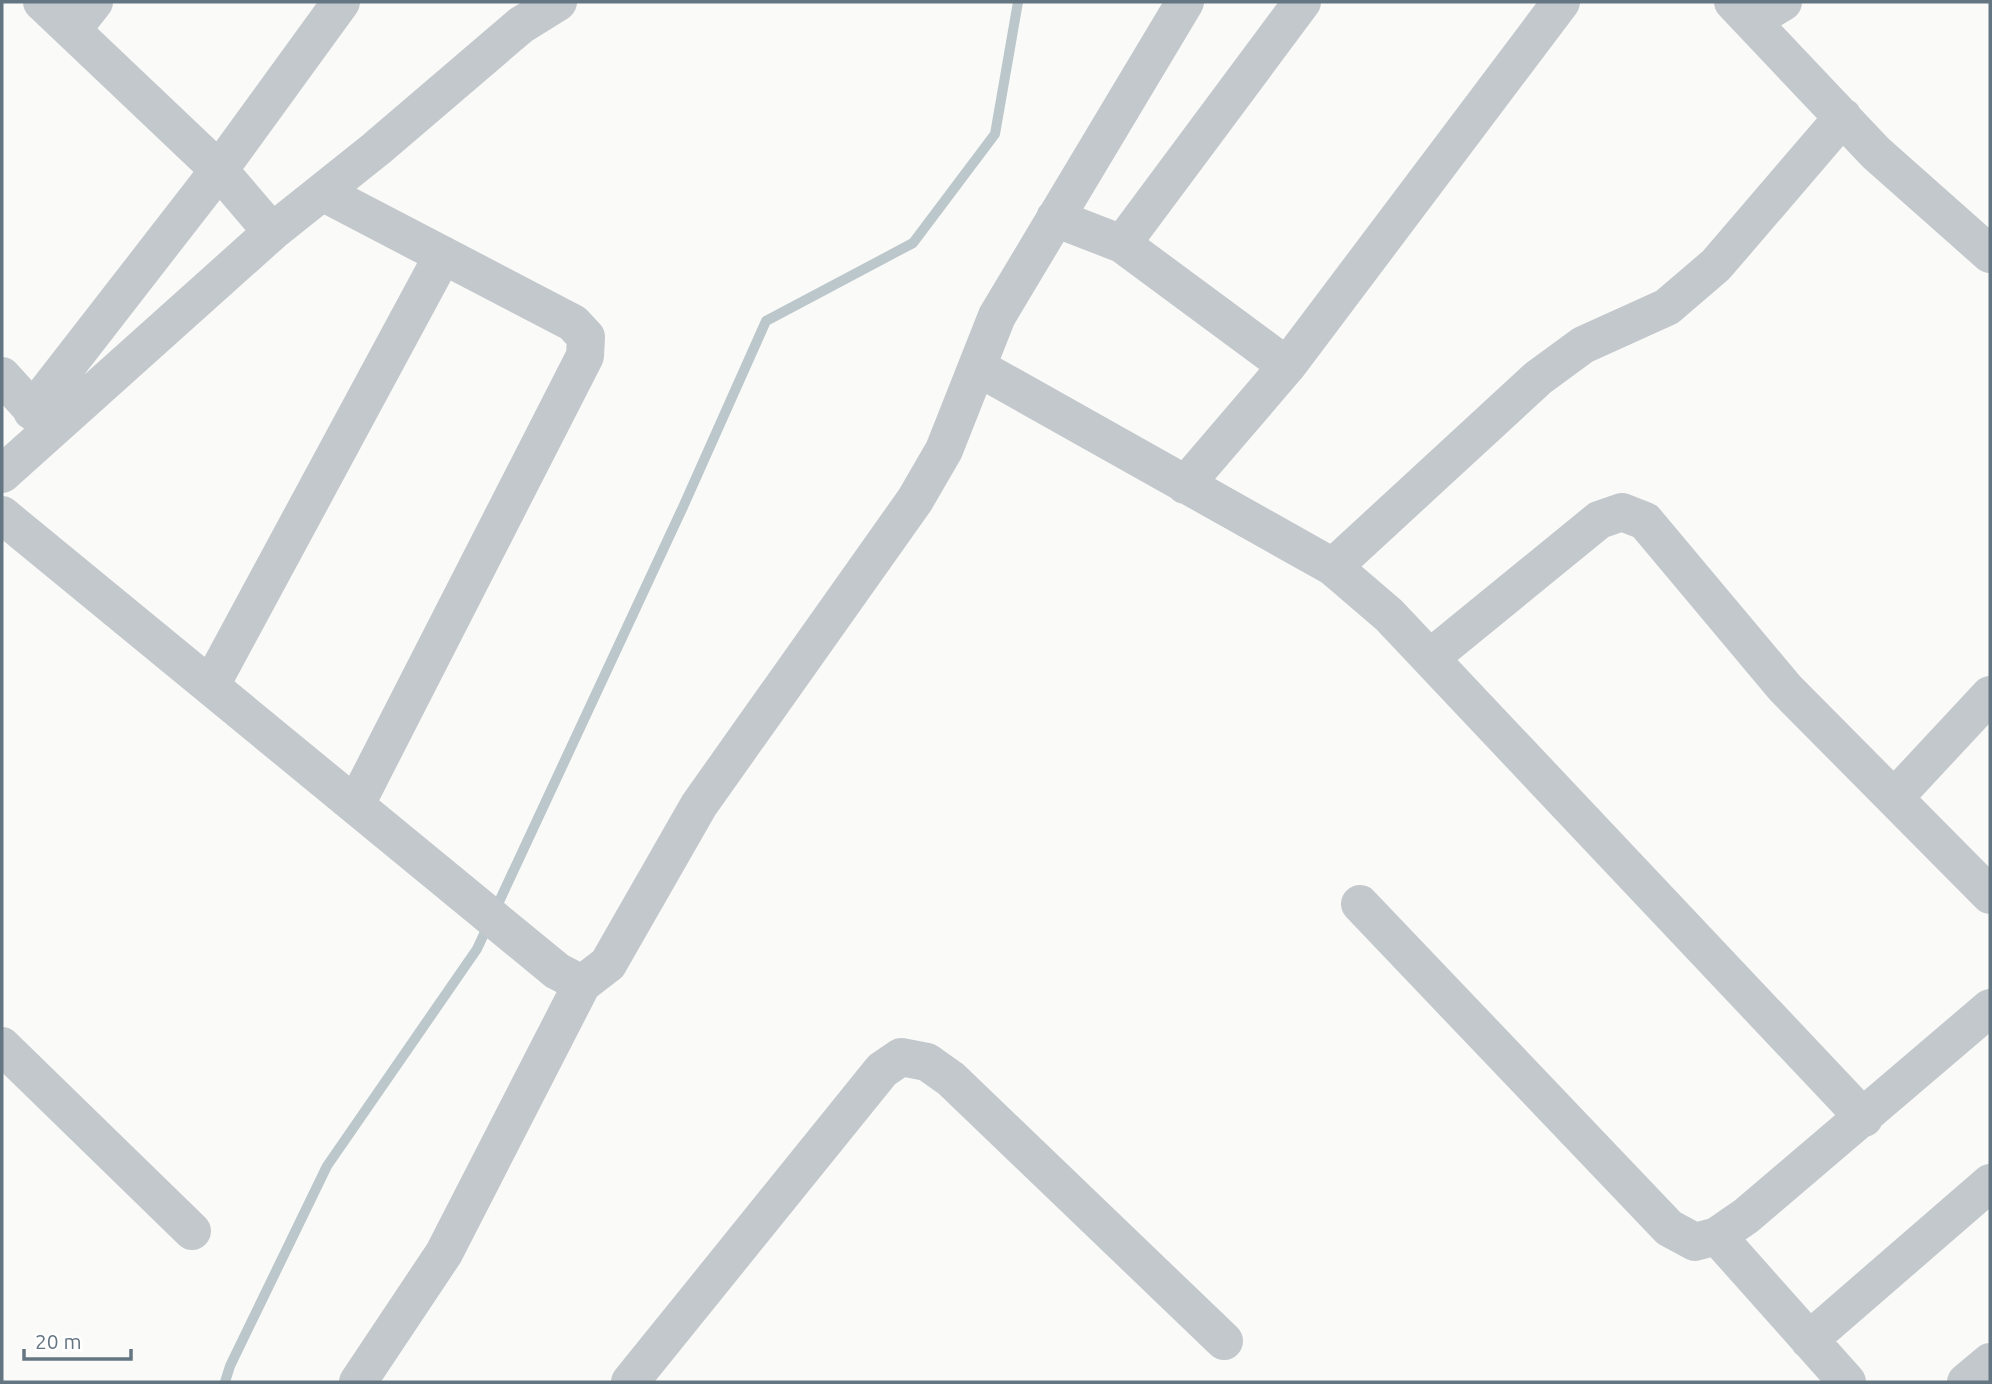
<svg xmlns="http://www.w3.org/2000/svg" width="1992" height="1384" font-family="Ubuntu,sans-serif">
<rect width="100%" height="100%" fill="#fafaf8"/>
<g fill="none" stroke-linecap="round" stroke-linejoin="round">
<path stroke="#bbc7cb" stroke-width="10" d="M225,1382l5,-16 97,-200 150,-217 206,-442 83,-186 147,-78 82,-109 23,-132"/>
<path stroke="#c3c8cc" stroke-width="38" d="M42,2l177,168 53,62
M1733,2l143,151 114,101
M1752,21l31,-19
M72,30l22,-28
M322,192l251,131 13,14 -1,19 -229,448
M1055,218l67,26 165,122
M1122,244l180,-242
M977,367l356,200 56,48 475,503
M2,376l48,53
M32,411l187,-241 122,-168
M2,474l270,-242 104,-83 145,-124 37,-23
M1185,485l102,-119 274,-364
M2,515l555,456 25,13 26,-20 91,-159 216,-305 29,-50 53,-134 188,-314
M1333,567l205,-189 45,-33 84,-38 49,-42 127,-148
M1430,658l169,-138 23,-8 23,9 140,167 205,207
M211,685l232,-430
M1894,798l96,-103
M1360,904l309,324 26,14 22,-6 29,-20 244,-208
M2,1046l190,185
M1717,1236l130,146
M1809,1340l181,-157
M358,1382l86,-129 138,-269
M630,1382l252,-312 19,-13 26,5 24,17 273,262
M1966,1382l24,-20"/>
</g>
<rect width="1992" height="1384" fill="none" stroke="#657683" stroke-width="7"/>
<path d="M24 1349v10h107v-10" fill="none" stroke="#657683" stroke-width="3.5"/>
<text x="35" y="1349" font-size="21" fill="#657683" stroke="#ffffff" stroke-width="5" paint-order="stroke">20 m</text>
</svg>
